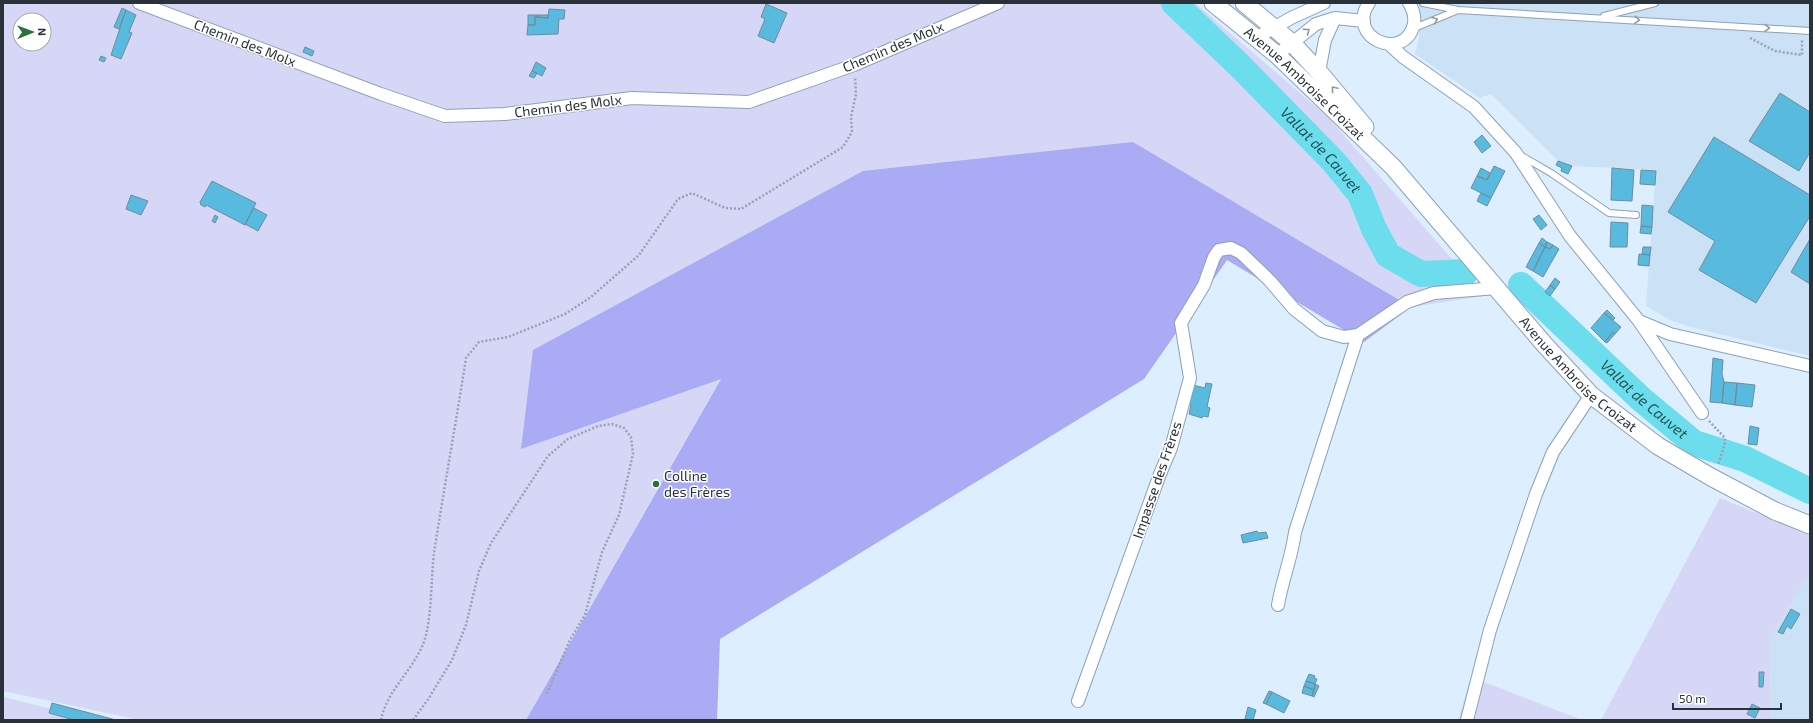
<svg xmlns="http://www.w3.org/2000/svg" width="1813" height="723" font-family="'Exo 2',sans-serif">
<rect width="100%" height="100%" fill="#dceeff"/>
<path fill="#cbe1f6" d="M1419,3h391v353l-119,-29 -21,-7 -24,-14 10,-136 -85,-4 -13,-5 -67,-67 -11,4 -65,-44 4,-16 1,-27z
M1810,572v148h-37l-3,-8 1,-75z"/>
<path fill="#d6d7f7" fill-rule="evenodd" d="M3,3h1192l133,114 156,179 -73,11 -278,-165 -612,307 200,-71 -195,342h-386l-137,-29zM20,20h24v24h-24z
M1720,498l90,37v37l-39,65 -1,75 3,8h-172z
M1471,677l111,43h-124z
M3,697l94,23h-94z"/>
<path fill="#abaaf4" d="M1133,142l278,165 -47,35 -137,-82 -83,119 -424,260 -3,81h-191l195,-341 -200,70 12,-99 330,-179z"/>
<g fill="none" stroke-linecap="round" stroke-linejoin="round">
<g stroke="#6bdded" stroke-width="26">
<path id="s1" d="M1174,3l65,62 95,97 26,32 14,35 14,26 33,19 45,-2"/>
<path id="s2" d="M1521,285l120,114 53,44 51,16 65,32"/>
</g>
</g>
<path fill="#59badf" stroke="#708c99" d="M766,4l21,9 -13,30 -16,-7 7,-17 -4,-2z
M122,8l4,2 -7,19 -5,-2z
M549,9l16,1 -1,9h-5l-1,15 -31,1 1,-10h7v-8l13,1z
M126,10l10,5 -7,17 3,1 -11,26 -10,-4z
M528,15h9v2h-2v8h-7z
M537,15h11v3l-11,-1z
M305,47l9,4 -2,5 -9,-4z
M101,56l5,2 -2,4 -5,-2z
M536,62l10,6 -4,8 -10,-5z
M532,71l5,2 -3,5 -5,-2z
M1780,93l30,19v40l-11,19 -50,-30z
M1482,135l9,11 -9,7 -8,-11z
M1714,137l96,58v21l-54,87 -57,-33 16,-29 -47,-29z
M1558,161l14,5 -4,8 -7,-3 1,-3 -6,-3z
M1494,166l11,5 -14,27 -20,-10 6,-12 10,4z
M1481,168l9,5 -3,7 -10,-4z
M1612,168l22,2 -2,31 -21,-1z
M1641,170l15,1 -1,14 -15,-1z
M212,181l44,22 -11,22 -39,-20 -1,2 -4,-2 -1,-3z
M1481,193l10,5 -4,8 -10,-5z
M131,195l17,6 -7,14 -15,-6z
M1642,205l11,1 -1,21 -11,-1z
M254,208l13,7 -9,16 -13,-7z
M215,215l3,2 -3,6 -3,-2z
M1539,215l8,10 -6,5 -8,-11z
M1611,222l17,1 -1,24h-17z
M1641,226l11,1 -1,7 -11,-1z
M1542,238l5,4 -2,5 -6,-4z
M1810,239v45l-19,-12z
M1547,242l6,3 -3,4 -5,-2z
M1539,243l6,4 -12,24 -7,-4z
M1553,245l6,4 -16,28 -10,-6 12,-24 5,2z
M1643,247h8l-1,8 -8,-1z
M1639,254l11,1 -1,11 -11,-1z
M1555,278l5,4 -5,7 -5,-4z
M1550,285l5,4 -5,7 -5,-4z
M1607,310l8,8 -2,2 -9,-7z
M1604,313l17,14 -6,7 -2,-2 -8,10 -14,-14z
M1613,332l2,2 -8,9 -2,-1z
M1713,358l10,2 -1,14 2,8 -2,21 -12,-1z
M1724,382l13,1 -2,22 -13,-2z
M1206,383l6,1 -5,23 3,1 -2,9 -5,-1 -1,2 -13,-4 2,-9 -3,-1 5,-19 12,3z
M1737,383l18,2 -3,22 -17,-2z
M1750,426l9,2 -2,17 -9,-1z
M1257,531l1,2 8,-1 2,6 -25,5 -2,-8z
M1791,609l9,5 -9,15 -4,-3 -4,8 -5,-2z
M1759,672h5l-1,15h-4z
M1309,674l6,2 -1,2 3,1 -2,5 -9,-3z
M1306,681l9,3 -1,6 -10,-4z
M1315,684l4,2 -5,11 -2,-1z
M1304,686l10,4 -2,6 -10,-3z
M1269,691l3,1 -6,12 -3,-1z
M1272,692l18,9 -6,12 -18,-9z
M52,703l64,17h-42l-25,-7z
M1752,704l8,4 -5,10 -8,-4z
M1248,707l8,3 -3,10 -8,-1z"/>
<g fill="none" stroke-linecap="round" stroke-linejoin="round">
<defs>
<path id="service" d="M1423,3l35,7 352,21
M1604,16l51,-13
M1412,29l46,-19
M1520,155l31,18 58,40 27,2"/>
<path id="minor" d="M139,3l242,91 64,22 60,-2 127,-16 117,4 105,-37 144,-62
M1369,3c-24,34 35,61 45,21 1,-8 -1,-15 -5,-21
M1256,38l35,-20 33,-15
M1389,44l14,13 71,50 42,46 54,83 69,85 31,13 140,32
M1277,55l39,-31 19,-6 29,3
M1319,72l6,-32 10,-22
M1639,321l63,92
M1278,605c4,-25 14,-48 17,-73l63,-197
M1078,701l82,-227 11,-26 19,-70 -9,-55 23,-38 10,-28 5,-7 12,-2 10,5 29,28 24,28 28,22 22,6 14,-2 49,-33 27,-9 63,-5
M1467,720l23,-90 46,-136 17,-42 38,-57"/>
<g id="secondary">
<path id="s3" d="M1213,3l64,52 116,112 151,177 47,51 67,51 53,31 64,34 35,14"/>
<path d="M1244,3l47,39 28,30 46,55"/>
</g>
</defs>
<use href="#service" stroke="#8ca2b5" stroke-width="8"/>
<use href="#minor" stroke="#8ca2b5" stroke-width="14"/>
<use href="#secondary" stroke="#8ca2b5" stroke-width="19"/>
<path stroke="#94a3b0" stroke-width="2.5" stroke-dasharray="2 2" stroke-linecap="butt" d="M1750,38l25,13 27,4v-15
M1709,421l16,17v5l-7,22
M381,720c6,-32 37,-53 45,-85 6,-25 5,-56 8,-82 10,-65 22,-130 32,-195l13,-16 29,-5 57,-23 26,-17 48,-42 39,-56 14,-6 33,15 16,1 102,-62 9,-15 -1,-15 5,-23 -1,-17
M413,720l16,-22 23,-38 14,-35 13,-54 12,-28 57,-87 20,-17 30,-13 14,-2 12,4 7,9 2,17 -14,61 -17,37 -17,63 -15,25 -23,53"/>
<use href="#service" stroke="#fff" stroke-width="6"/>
<use href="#minor" stroke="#fff" stroke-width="12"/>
<use href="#secondary" stroke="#fff" stroke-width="17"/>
</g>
<defs><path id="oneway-chevron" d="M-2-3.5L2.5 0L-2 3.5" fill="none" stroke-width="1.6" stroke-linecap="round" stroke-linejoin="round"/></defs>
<g stroke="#94989c">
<use href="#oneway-chevron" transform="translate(1435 20) rotate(-23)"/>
<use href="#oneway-chevron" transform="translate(1637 20) rotate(4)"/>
<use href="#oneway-chevron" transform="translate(1767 28) rotate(3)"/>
<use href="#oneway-chevron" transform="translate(1307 31) rotate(-36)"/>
<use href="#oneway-chevron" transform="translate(1334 89) rotate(-130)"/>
</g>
<circle fill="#2c713d" stroke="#fff" stroke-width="1.5" cx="656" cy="484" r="4"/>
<g text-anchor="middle" stroke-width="3" stroke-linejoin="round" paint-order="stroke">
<g font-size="14" fill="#29323a" stroke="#fff">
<text transform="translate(245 43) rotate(21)" y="5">Chemin des Molx</text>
<text transform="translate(893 47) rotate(-23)" y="5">Chemin des Molx</text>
<text dy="5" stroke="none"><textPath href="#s3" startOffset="122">Avenue Ambroise Croizat</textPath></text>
<text transform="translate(568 106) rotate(-7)" y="5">Chemin des Molx</text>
<text dy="5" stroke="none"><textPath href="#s3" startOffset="522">Avenue Ambroise Croizat</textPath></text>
<text transform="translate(1157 480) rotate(-71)" y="5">Impasse des Frères</text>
</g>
<g font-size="14" fill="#29323a" stroke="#fff" text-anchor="start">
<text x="664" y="481">Colline<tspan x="664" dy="16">des Frères</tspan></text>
</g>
<g font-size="15" font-style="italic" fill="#1f5258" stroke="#fff">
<text dy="5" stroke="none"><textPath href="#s1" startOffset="208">Vallat de Cauvet</textPath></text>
<text dy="5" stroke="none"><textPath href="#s2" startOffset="168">Vallat de Cauvet</textPath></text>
</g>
</g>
<rect width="1813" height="723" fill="none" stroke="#29323a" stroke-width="8"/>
<g transform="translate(32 32) rotate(89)"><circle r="19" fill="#ffffff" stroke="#a9adb0"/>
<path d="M0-3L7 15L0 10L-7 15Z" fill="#2c713d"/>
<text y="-6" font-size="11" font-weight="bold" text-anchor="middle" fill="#29323a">N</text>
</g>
<path d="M1673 703v6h108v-6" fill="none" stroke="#29323a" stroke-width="2"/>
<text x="1679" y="703" font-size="12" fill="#29323a" stroke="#ffffff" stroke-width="3" paint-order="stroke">50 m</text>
</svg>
